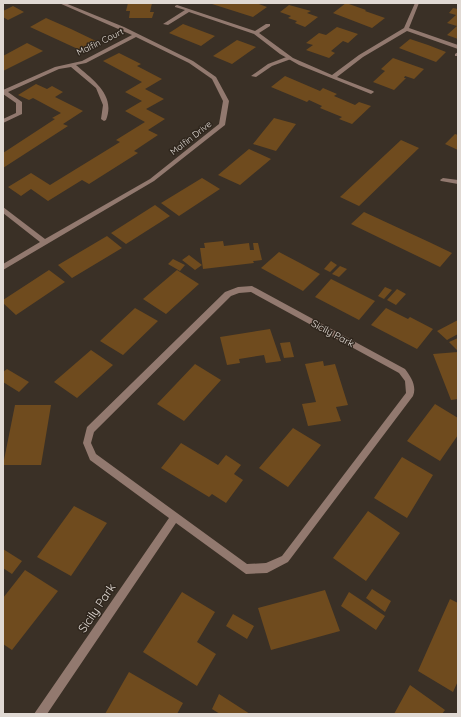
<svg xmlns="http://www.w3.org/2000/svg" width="461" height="717" font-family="Quicksand,sans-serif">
<rect width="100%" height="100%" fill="#3a3026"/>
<path fill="#6f4b1e" d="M128,3h24l-2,9h4l-2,6h-23l1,-7h-4z
M214,3h42l11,4 -14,10 -41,-13z
M346,3l20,7 -1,1 20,7 -13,10 -39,-15z
M289,5l22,6 -4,2 11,4 -13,10 -10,-4 2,-2 -9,-3 3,-2 -11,-4z
M13,6l11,6 -16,8 -5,-3v-6z
M453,8l5,1v30l-11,-4 10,-9 -10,-3 9,-8 -7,-2z
M46,18l25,11 25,12 -16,9 -50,-23z
M183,24l32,12 -14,10 -32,-13z
M337,27l21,7 -10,9 -5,-2 -12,10 4,2 -6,5 -23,-8 7,-5 -7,-2 13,-10 7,2z
M410,39l18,6 18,7 -10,10 -37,-14z
M237,40l19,7 -24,17 -19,-8z
M27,43l16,8 -40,20v-15z
M119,53l22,11 -4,2 25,13 -17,10 19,10 -18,10 19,10 -17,11 10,5 -24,16 4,2 -49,31 -7,-4 -34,21 -17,-12 -10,7 -13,-9 23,-14 19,12 70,-43 -4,-2 29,-18 -20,-11 17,-10 -17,-9 17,-10 -39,-21z
M393,58l31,11 -10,10 -9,-3 -1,2h2l-12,12 -21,-8 12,-11 -4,-2z
M285,76l35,15 3,-3 14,6 -3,2 21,9 4,-3 12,4 -19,18 -13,-5 3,-2 -22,-9 2,-2 -13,-6 -2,2 -36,-15z
M36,84l11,5 5,-3 11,6 -8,5 28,14 -20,13 5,2 -65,42v-15l52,-34 -3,-1 9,-5 -28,-15 -4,2 -11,-5z
M274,118l22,6 -20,27 -23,-7z
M455,134l3,1v15l-13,-6z
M401,140l18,8 -60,58 -19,-9z
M249,149l22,10 -31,26 -22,-10z
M202,178l18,11 -41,27 -18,-13z
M155,205l15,11 -44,28 -15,-11z
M364,212l65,30 23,11 -12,14 -89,-43z
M107,236l15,12 -50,30 -14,-13z
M223,241l1,5 25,-3 1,7h4l-1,-7h5l4,17 -9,1 1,2 -51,6 -3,-21h5l-1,-5z
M279,252l21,11 20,11 -17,17 -42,-23z
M189,255l13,10 -7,5 -13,-10z
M173,259l12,6 -5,6 -12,-7z
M331,261l6,4 -7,7 -6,-3z
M340,266l7,3 -8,8 -7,-3z
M49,270l16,12 -49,33 -13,-12v-3z
M177,270l22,14 -33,30 -23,-15z
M331,279l44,22 -16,19 -44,-23z
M385,287l7,3 -8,9 -6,-3z
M397,289l9,5 -10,11 -9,-5z
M135,308l23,13 -35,34 -23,-14z
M386,308l22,11 2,-2 23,12 -16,20 -46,-24z
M458,320v14l-11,6 -10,-9z
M270,329l11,32 -15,2 -2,-8 -25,4 1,4 -13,2 -7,-28z
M458,338v13l-9,-9z
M290,342l4,15 -10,1 -4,-15z
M91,350l22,15 -36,33 -23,-16z
M458,352v47l-7,1 -18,-46z
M323,361l1,5 11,-2 13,41 -12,2 5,14 -33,5 -6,-22 14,-2 -11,-38z
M195,364l26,16 -37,41 -27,-17z
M7,369l22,13 -10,10 -16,-10v-10z
M435,404l23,14v17l-18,26 -33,-20z
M15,405h36l-10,60h-38z
M293,428l28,17 -33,42 -29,-19z
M181,443l37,22 8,-10 15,10 -7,9 9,6 -17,23 -14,-9 -3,3 -48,-29z
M402,457l31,18 -26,43 -33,-20z
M74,506l33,17 -36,53 -34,-19z
M368,511l32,22 -34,48 -33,-23z
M3,549l19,12 -10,13 -9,-6z
M25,570l33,21 -46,59 -9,-6v-46z
M372,589l19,12 -6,11 -19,-14z
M325,590l15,41 -69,19 -13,-42z
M182,592l33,20 -18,30 19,12 -19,32 -54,-34z
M349,592l36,24 -9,14 -35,-24z
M450,599l8,4v78l-5,11 -35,-21z
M233,614l21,12 -7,13 -21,-13z
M129,672l54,31 -6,11h-72z
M410,685l35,25 -3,4h-48z
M219,694l31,20h-30l-8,-5z"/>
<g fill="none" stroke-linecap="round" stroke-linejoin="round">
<path fill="#92796f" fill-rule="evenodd" d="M289,56l3,2 -1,1 -19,7 -16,11 -5,-1 17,-12z"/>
<path fill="#92796f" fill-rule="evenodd" d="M59,3h6l59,24 69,34 23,16 13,24 -4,24 -71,56 -151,89v-6l37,-22 -37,-29v-6l42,32 105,-60 69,-55 4,-23 -11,-22 -23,-16 -53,-26 -50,26 -10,2c17,15 40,30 30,55l-2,1 -3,-2 2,-14 -7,-17 -25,-21 -12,2 -51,23 14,10v12l-19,9v-4l13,-6v-10l-13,-9v-4l52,-23 27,-6 50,-26z
M415,3h4l-10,25 49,17v4l-51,-18 -44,26 -26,20 36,14 1,1 -3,2 -72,-29 -19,-11 -26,-20 -65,-22 -21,13 -5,-1 22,-14 -10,-3v-1l2,-1 78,26 11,-7h4v2l-11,7 34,25 39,17 27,-20 45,-27z
M458,52v4h-3v-2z
M443,178l15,2v4l-17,-3 -1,-1z
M252,286l153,83c6,8 12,17 8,27l-125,166 -21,11 -21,1 -70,-51 -129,191h-13l135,-196 -79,-58 -7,-17 4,-16 138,-135 13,-5zM251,292l148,81 6,8 1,12 -124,163 -16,7 -19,1 -151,-110 -5,-11 3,-11 137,-136 8,-3z"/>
</g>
<g text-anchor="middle" stroke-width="3" stroke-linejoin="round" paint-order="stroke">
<g font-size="9" fill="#e0d9d3" stroke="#2f261d">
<text transform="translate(100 42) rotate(-26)" y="3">Malfin Court</text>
<text transform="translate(191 138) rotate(-38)" y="3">Malfin Drive</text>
</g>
<g font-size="10" fill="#e0d9d3" stroke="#2f261d">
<text transform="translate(333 333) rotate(28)" y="4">Sicily Park</text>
</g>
<g font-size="12" fill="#e0d9d3" stroke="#2f261d">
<text transform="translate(97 608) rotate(-56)" y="4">Sicily Park</text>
</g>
</g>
<rect width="461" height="717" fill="none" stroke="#e0d9d3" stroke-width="8"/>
</svg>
